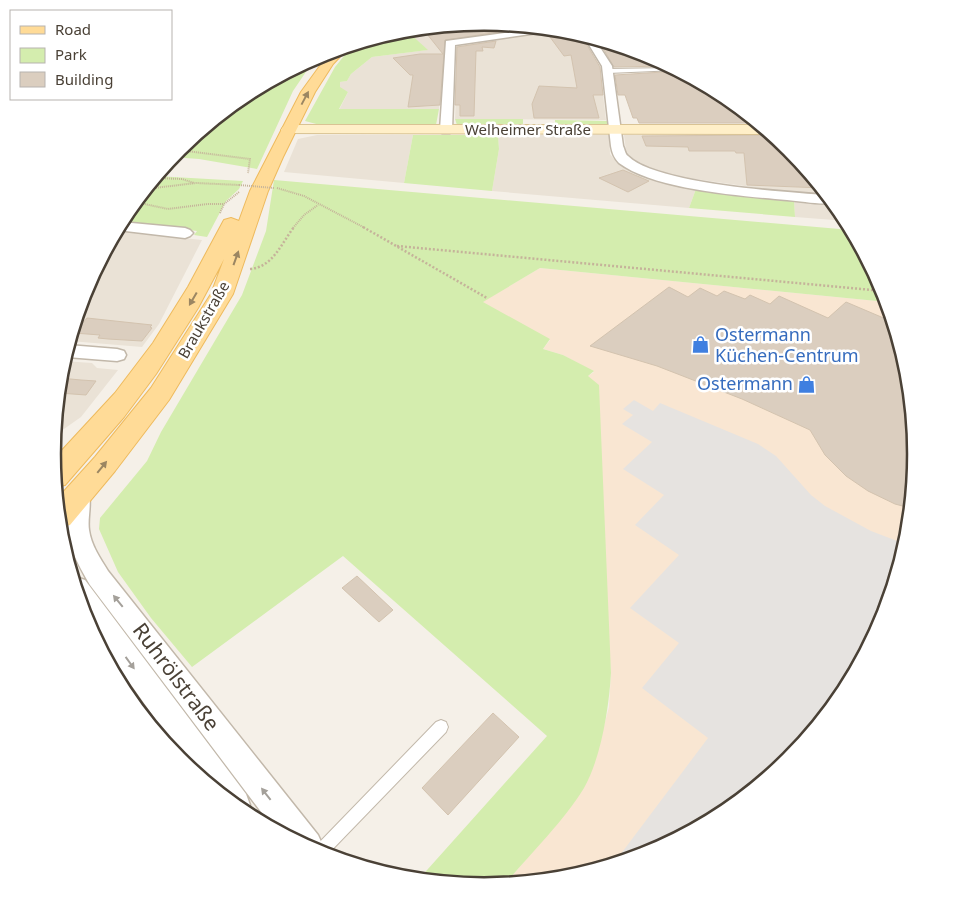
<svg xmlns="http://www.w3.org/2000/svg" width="968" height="908" font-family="'Noto Sans',sans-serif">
<rect width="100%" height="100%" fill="#f5f0e8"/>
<path fill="#eae2d6" d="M484,23l59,5 -98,14 -6,67 -100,1 9,-18 -9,-4 1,-6 7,-1 4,-7 21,-17 55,-7 -21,-20z
M565,30l11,3 6,6 20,47 4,34 -151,-1 2,-49 -1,-25z
M317,135h96l-9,48 -120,-11 14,-33z
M498,135h111l1,19 4,5 13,10 29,11 40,9 -7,19 -197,-17 7,-42z
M624,135h148l17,14 38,46 -55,-5 -105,-15 -26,-10 -10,-6 -5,-9z
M794,200l39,3 14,18 -52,-4z
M116,231l86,9 -43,84 -17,23 -72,-6 15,-52z
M63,361l29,2 5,5 21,2 -37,47 -27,19 7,-66z"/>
<path fill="#f9e6d2" d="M540,268l347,34 20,68 8,84 -8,84 -24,81 -40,75 -54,65 -66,54 -74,40 -81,24 -62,6 66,-78 12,-18 11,-27 14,-53 2,-34 -23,-297 6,-4 -31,-17 -20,-6 7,-9 -68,-38z"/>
<path fill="#d4edae" d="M406,30l22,20 -56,7 -21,17 -4,7 -7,1v5l8,5 -9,17h100l-3,16h-116l-15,-4 30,-54 18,-22z
M316,57l-23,34 -36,78 -58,-10 -27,-2 7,-8 66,-54z
M455,119h68v7l-66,-1z
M555,120l52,1v4l-52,1z
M413,135h85l1,14 -7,42 -88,-8z
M156,176l87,5 -4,8 -13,12 -19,36 -13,-2 3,-4 -76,-9z
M274,180l577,50 32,59 4,13 -347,-34 -57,34 67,37 -7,10 20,6 31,16 -6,5 11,9 12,288c-2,35 -10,85 -27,115 -20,33 -54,66 -78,95l-22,2 -65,-6 128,-143 -204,-180 -151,111 -41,-49 -33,-46 -19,-43 1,-11 47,-57 14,-29 81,-137 24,-64z
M696,189l98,11 1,17 -106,-9z"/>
<path fill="#e6e3e0" d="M634,400l19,11 7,-8 98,41 18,12 35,39 14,11 46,25 34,13 -22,75 -40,75 -54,65 -66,54 -74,40 -35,10 94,-125 -66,-50 37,-45 -49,-35 49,-53 -44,-30 29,-30 -41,-26 29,-27 -30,-18 11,-9 -10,-6z"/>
<path fill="#dbcebf" stroke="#d3c3af" d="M489,23l13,1 -3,8 -54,8 -5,65 -32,2 5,-32h-3l-17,-17 27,-4h23l-16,-20 18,-2 -3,-3z
M560,30l21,5 19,32 3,28h-10l6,23h-65l-2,-14 7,-18 38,2 -6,-33 -7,1 -17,-23z
M496,41l-2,7 -12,-1 1,4h-7l-2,65h-14v-11h-5l2,-58z
M600,43h8l10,3 4,7h18l9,2 20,11 -55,1z
M679,71l45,24 34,28h-119l-2,-5h-4l-8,-23h-7l-3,-20z
M772,135l17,14 33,39 -75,-3 -3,-32h-8l-1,-2h-46l-1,-4 -42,-1 -4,-10z
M623,170l26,11 -21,11 -29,-14z
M669,287l19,10 12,-9 17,8 7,-5 21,8 5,-4 20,9 9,-8 49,22 18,-16 47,20 14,48 9,84 -6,54 -15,-4 -27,-13 -22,-15 -21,-21 -15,-25 -68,-31 -85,-33 -67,-20z
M87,318l65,7 -2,2 2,1 -10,13 -34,-2 -10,-1 2,-3 -26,-2z
M60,378l21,2 15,1 -10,14 -27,-2z
M357,576l36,34 -14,12 -37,-34z
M493,713l26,24 -71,78 -26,-27z"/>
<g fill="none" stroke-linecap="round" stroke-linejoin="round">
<defs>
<path id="lane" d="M672,68l5,2 -69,3 -3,-2 3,-2z
M441,720l5,2 2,5 -2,5 -119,123 -14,-6 123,-127z"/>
<path id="street" d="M540,28l18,2 -103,15 -3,85 -2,3h-8l-2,-3 6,-89z
M583,35l11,3 18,28 11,80c2,4 2,8 5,10 28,28 157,36 199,39l6,8c-14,2 -32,-2 -46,-3 -45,-4 -132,-10 -168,-37 -5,-5 -7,-11 -8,-17l-9,-80z
M121,222l64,6 5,2 3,3 -3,3 -5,2 -68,-8z
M68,345l49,4 7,2 2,4 -2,4 -7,2 -50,-4 -2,-1z
M79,487l8,3c6,11 0,27 2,40 2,15 11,28 19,41l210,264 5,11 -3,7 -46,-24 -184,-244c-16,-28 -36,-63 -19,-95z
M76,577l9,3 161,214 4,11 -3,9 -57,-46 -100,-141 -17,-49z"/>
<path id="secondary" d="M289,125h471l11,9 -488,-1 -2,-3 2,-3z"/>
<path id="primary" d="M345,47l2,2 -14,15 -18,28 -32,65 -15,34 -35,103 -64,106 -54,71 -45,54 -10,3 -3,-29 38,-42 56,-69 60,-94 13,-35 -26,49 -42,66 -32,43 -59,68 -9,2 -3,-27 62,-67 38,-50 35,-56 36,-67 7,-2 8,3 11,-30 51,-99 29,-40z"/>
</defs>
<use href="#lane" stroke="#c2b8aa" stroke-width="2"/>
<use href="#street" stroke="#c2b8aa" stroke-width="3"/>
<use href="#secondary" stroke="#d9c394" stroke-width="2"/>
<use href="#primary" stroke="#eeba5d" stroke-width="2"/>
<path stroke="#c5b39a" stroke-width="2" stroke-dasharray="1 1" stroke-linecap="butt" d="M178,150l72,9 -2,14
M155,178l27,1 12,4
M277,188l27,8 61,32
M146,189l50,-6 43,2
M135,202l33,7 39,-5h17
M220,213l4,-9 15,-12
M293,228l11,-13 14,-10"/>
<path stroke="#c5b39a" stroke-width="2.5" stroke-dasharray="2 2" stroke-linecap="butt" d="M363,227l124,71
M397,246l486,45
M250,269c23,-2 31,-25 44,-42"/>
<use href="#lane" fill="#fff" fill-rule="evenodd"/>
<use href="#street" fill="#fff" fill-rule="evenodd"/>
<use href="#secondary" fill="#ffefc8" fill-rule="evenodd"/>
<use href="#primary" fill="#ffdb97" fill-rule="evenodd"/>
<path stroke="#c5b39a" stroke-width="2" stroke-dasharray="1 1" stroke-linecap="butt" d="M239,185l35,3"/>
</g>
<defs><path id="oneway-solid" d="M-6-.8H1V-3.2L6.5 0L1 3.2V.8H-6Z" transform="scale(1.25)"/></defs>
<g fill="#9b8662">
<use href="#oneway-solid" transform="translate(305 98) rotate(-62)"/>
<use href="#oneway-solid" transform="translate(236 258) rotate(-70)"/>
<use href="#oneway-solid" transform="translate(193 299) rotate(120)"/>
<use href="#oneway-solid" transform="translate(102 467) rotate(-51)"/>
</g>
<g fill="#a4a09a">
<use href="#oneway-solid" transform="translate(118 601) rotate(-129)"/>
<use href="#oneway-solid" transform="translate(130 663) rotate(54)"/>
<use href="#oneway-solid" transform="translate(266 794) rotate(-128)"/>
</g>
<defs>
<symbol id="shop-bare" viewBox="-9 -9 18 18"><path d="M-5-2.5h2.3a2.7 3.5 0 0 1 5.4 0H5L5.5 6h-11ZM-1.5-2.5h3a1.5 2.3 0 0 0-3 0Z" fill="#3f7fe0" stroke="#fff" stroke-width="2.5" paint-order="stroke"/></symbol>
</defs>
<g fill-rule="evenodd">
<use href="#shop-bare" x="688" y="332" width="25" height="25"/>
<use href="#shop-bare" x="794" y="372" width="25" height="25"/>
</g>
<g text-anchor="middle" stroke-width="5" stroke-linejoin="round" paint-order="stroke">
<g font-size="15" fill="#4a4136" stroke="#fff">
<text x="528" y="135">Welheimer Straße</text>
<text transform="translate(204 320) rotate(-60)" y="5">Braukstraße</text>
</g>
<g font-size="18" fill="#366cbe" stroke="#fff" text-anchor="start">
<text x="715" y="341">Ostermann<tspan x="715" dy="21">Küchen-Centrum</tspan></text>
<text x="793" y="390" text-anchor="end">Ostermann</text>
</g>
<g font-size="21" fill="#4a4136" stroke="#fff">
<text transform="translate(176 677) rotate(53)" y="7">Ruhrölstraße</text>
</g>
</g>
<path d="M0 0H968V908H0ZM61 454a423 423 0 1 1 846 0a423 423 0 1 1-846 0Z" fill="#fff" fill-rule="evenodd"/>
<path fill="none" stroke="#4a4136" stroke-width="2.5" d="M61 454a423 423 0 1 1 846 0a423 423 0 1 1-846 0Z"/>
<rect x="10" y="10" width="162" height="90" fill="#ffffff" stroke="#b7b3af"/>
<rect x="20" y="26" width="25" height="8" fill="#ffdb97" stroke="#b7b3af"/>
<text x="55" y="35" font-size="15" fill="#4a4136">Road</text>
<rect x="20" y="48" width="25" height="15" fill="#d4edae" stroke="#b7b3af"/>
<text x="55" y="60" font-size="15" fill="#4a4136">Park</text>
<rect x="20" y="72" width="25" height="15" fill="#dbcebf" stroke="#b7b3af"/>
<text x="55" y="85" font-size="15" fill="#4a4136">Building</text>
</svg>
